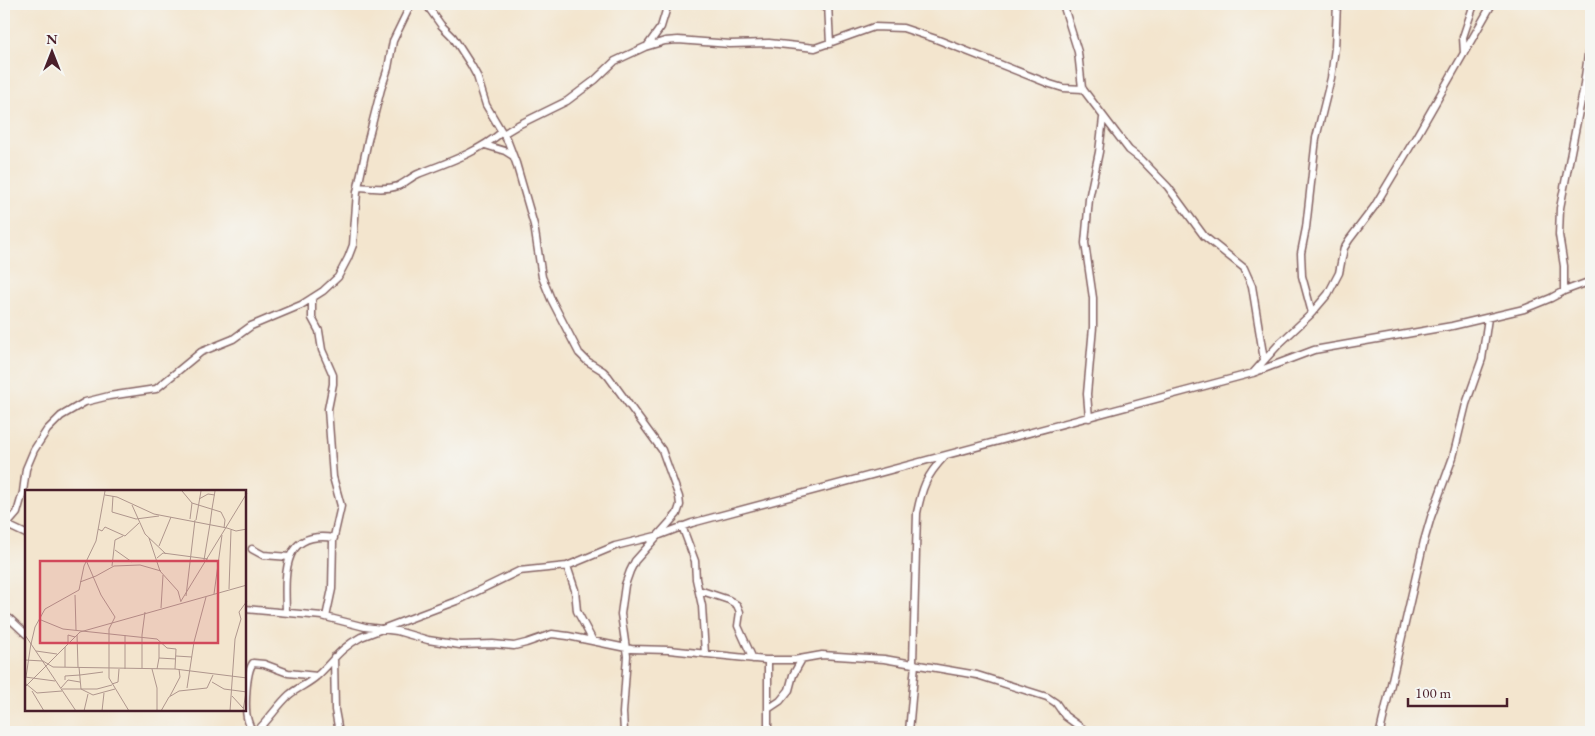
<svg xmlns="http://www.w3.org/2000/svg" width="1595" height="736" font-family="'EB Garamond',serif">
<rect width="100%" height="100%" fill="#f6f6f2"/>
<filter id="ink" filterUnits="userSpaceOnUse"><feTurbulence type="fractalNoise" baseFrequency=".02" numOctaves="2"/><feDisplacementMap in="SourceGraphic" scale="10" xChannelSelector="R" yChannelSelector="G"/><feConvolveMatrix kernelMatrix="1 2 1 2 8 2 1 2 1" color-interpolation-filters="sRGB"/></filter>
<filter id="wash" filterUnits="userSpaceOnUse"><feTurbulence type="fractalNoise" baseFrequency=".0096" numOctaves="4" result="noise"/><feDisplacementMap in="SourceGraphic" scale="20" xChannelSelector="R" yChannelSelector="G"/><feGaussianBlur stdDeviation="1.12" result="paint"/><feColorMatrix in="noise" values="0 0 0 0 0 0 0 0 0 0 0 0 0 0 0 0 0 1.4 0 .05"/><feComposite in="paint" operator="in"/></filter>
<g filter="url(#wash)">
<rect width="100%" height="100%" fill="#f3e5ce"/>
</g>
<g filter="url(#ink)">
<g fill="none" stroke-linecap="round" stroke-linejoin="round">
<defs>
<path id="street" d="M426,4l15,21 12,12 18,28 6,11 9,29 22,37 8,21 18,62 8,52 9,22 28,54 8,8 16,10 5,5 54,74 17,47 1,8 -3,9 -42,47 -5,10 -5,14 -4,29 6,42 -4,57 1,19
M818,4l10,5
M828,4l2,40
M1063,4l15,48 4,36 47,62 13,10 26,27 36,49 40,32 8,18 12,74
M648,45l13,-18 7,-23
M1464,53l-1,-16 11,-33
M503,134l15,-9 49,-24 28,-21 20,-19 30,-14 20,-6 13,-1 52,4 39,-1 46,5 59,-21 29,1 33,11 114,45 13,4 20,1
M485,145l20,6 8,5
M359,187c12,1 27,3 39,-1 7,-3 13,-9 20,-12 30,-12 59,-21 84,-42
M1564,291v-25l-5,-31 1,-27 23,-117 8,-58
M312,298v20l7,13 3,19 11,25v9l-5,25 5,68 8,29 -8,35 -1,48 -6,28
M1312,313l-10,-37 -1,-23 5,-25 10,-90 15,-60 4,-30 2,-44
M1253,373l26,-29 31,-29 18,-21 11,-21 5,-25 5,-8 25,-33 42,-70 76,-133
M1089,418l-2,-24 6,-67v-29l-8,-55 4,-44 10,-47 4,-34
M7,525l19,9
M682,526l13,35 1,18 6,27 3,48
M4,528l13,-15 6,-21 3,-23 8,-19 13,-20 14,-14 24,-14 24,-6 47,-7 45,-37 32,-13 18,-13 50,-21 22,-14 15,-14 10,-19 5,-13 4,-53 11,-52 13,-51 7,-21 5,-27 18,-37
M252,549l11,6 27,2
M567,566l8,24 2,21 16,30
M699,590l30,10 8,5 3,7 -2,14 15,33
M245,609l77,7 43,11 32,4 31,9 32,5 33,-1 21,2 12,-3 26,-9 16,2 63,13 38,1 96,10h29l28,-5 62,4 93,16 70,22 9,6 9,13 22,16
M286,612c-1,-38 -5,-82 48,-74
M4,616l6,3 16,15
M334,657l1,53 4,22
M913,663l4,-150c5,-25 9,-37 27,-56
M768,709l12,-8 9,-11 4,-15 9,-16
M253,732c-2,-3 -4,-7 -5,-11 -4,-11 -2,-49 5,-58l11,1 24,9 29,3
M256,732c12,-11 21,-26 33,-37 9,-8 20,-11 29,-20 16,-15 21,-26 43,-38l98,-37 60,-29 48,-5 48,-20 45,-11 32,-12 561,-150 61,-23 138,-24 72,-17 27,-11 13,-7 27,-10
M768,732v-72
M909,732l6,-68
M1380,732l44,-191 7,-24 22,-60 13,-53 16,-45 6,-41"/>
</defs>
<use href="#street" stroke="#856464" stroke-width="9"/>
<use href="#street" stroke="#fff" stroke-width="6"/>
</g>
</g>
<g transform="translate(25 490)">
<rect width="221" height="221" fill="#f3e5ce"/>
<path fill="none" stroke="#af968d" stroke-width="1" d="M157,1l10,12 -2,16M80,5l12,2 37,17 73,14M88,6l-1,16 24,7 23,-3M174,9l9,-5 7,1M167,13l29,9 4,8 -1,8M107,15l13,29 21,20M187,19l3,-18M171,30l5,-29M185,34l2,-15M202,38l9,3 11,-2M73,39l4,2 3,-4 20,9 14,-13M124,48l11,33 18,20 3,11M134,56l12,-29M90,60l17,12M132,68l6,-5 45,6M61,70l15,35 14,22 -6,12v49l20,33M179,70l6,-36M87,76l3,-26 8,-4M71,86l18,-10 26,-1 21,6M55,92l16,-6M204,99l2,-59M189,104l8,-59M50,105l1,35M161,106l9,-76M156,111l66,-108M136,118l2,-33M16,130l22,9 94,10 10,9 9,1 -1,20M0,145l51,76M52,145l1,32M117,145l3,-23M43,153v-8l7,2M6,154l4,-17 10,-18 34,-19 5,-24 12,-25 9,-50M40,157v20M11,161l21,3M151,166l16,1M134,168v-16M0,170l18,1 10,6 122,2 72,9M54,177l2,22M117,178v-33M100,179v-34M127,179l5,19v23M132,179l2,-11 17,1M55,185l23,-3M0,187l30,4M1,187l5,-34M40,190v-4l15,-1M187,192l12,7 23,3M0,193l12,10 25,-2M87,194l6,-2 1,-13M0,197l55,-55 167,-47M36,198l7,-8 12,2M162,198l7,-46 12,-45M37,199h35l15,-4M56,199l12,6 22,-6M7,201l12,20M145,206l10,-19 -1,-8M207,206l11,12M59,221l4,-17M77,221l2,-18M136,221l8,-14 10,-6 28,-3 6,-13M205,221l5,-72 6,-20 -2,-7 8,-11M218,221l3,-19"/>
<path fill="#d1495b" fill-opacity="0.15" stroke="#d1495b" stroke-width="2.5" d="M15,71h178v82h-178z"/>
<rect width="221" height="221" fill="none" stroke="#4a1f2b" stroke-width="2.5"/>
</g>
<rect width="1595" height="736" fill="none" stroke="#f6f6f2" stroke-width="20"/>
<g transform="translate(52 52)" stroke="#f6f6f2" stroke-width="4" paint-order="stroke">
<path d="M0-4L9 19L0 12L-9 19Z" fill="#4a1f2b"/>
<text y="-8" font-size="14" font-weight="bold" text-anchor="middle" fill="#4a1f2b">N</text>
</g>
<path d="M1408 698v8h99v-8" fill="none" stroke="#4a1f2b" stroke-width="2.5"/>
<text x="1415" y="698" font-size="15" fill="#4a1f2b" stroke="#f6f6f2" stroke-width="4" paint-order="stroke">100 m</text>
</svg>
